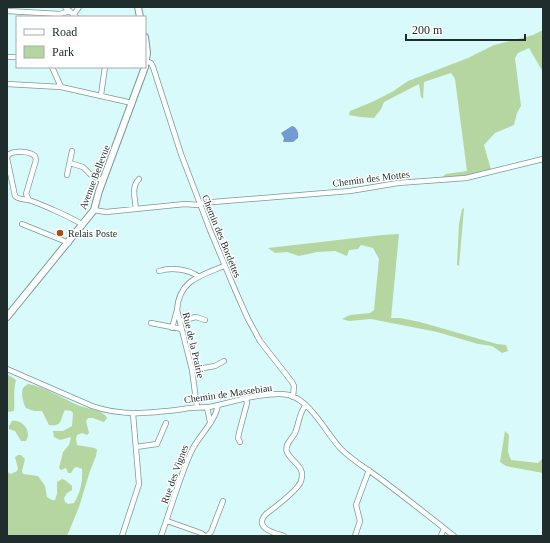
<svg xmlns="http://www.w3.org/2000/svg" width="550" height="543" font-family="Georgia,serif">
<rect width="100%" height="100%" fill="#d9fafa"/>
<path fill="#b5d6a1" d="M543,30v42l-14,-24 -11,5 -3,5 6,48 -4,7 -3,12 -19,8 -11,12 7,25 -23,5 -27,3 5,-4 21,-3 -12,-92 -4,-6 -27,9 -1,17 -2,-2 -2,-13 -35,18 -3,7 -7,9 -14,-1 -11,-2 1,-4 22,-9 20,-10 16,-11 60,-23 26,-13 39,-10z
M464,208l-5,58 -2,-1 2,-41 3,-15z
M399,234l-8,84h9l20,4 77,22 9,1 2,6 -6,2 -10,-7 -14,-2 -41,-12 -66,-13 -22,2 -7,-2 8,-4 20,-2 4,-3 5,-51 -6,-11 -12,-3 -3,4 -9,1 -2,6 -12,-5 -18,1 -18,4 -12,-4 -12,1 -7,-5 114,-13z
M7,374l9,6c-3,11 -1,19 -2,31l-7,1z
M28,384c18,3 35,15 52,22 8,3 24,4 27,12l-3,4 -11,-4h-5l-2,3 3,12 -2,2 -5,-2 -5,2 -1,4 1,6 18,3 2,2 -1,6 -6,15 -11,36 -12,29h-60v-65l2,2 2,1 6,-3 1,-3 -3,-11 3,-2h3l4,4 -3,12 1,3 15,2 7,10 2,11 5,3h3l2,-6v-12l5,-3 3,1 7,6v4l-5,3 -3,5 1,4 3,2 6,-1c6,-9 9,-22 8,-34l-5,-2 -3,1 -3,5h-3l-2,-5 -5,2 -2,-2 4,-16 6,-7 2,-8 -11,3 -6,-3 -1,-6h10l9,-5 1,-13 -2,-2 -6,-1c-5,9 -2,17 -16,15l-7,-14h-8l-8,-3c-3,-5 -5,-15 -3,-20 1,-2 4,-3 5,-4z
M12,421c11,-2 20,11 14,20h-5l-6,-10 -6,-2v-3z
M505,431l4,4 -1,17 3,8 27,3 5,-5v15l-37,-7 -6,-4z"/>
<path fill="#739bd1" d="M292,126c5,1 7,7 6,12l-5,4h-10l1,-4 -3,-5z"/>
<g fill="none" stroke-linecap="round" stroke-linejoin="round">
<defs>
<path id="minor" d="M65,7l11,10
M7,11l53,3 10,-3
M74,14l5,-7
M7,57h10
M146,61l5,2 2,4 28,87 29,76 26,62 12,27 12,22 32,41 2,4 -1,11
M52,67l9,20
M7,84l54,3 71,16
M101,95l4,-28
M70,163l13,4 7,7 13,7
M67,175l5,-24
M29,200l-3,-6 10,-34 -1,-4c-6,-5 -21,-6 -27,-1l-1,3 8,38c4,4 9,3 14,4 14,5 42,17 54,25
M136,209c-1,-11 -5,-22 3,-30
M94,210l12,2 79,-8 13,1 3,-2 149,-12 48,-8 68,-5 77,-19
M22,224l47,19
M159,271c12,-4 30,-2 40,6
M180,321l16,-4 9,3
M151,323l31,6
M172,328l5,-18
M7,369l85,37c31,11 60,7 92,3 8,-2 17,-1 25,-2 21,-4 59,-17 80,-12 22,6 37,38 52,54 12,12 28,21 41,31 24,18 48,37 72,56
M192,370l23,-4 9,-5
M197,407l-5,-37 -15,-60c2,-30 23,-34 47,-44
M207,407l3,15
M240,442l-2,-4 1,-5 8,-30 -1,-4
M136,447l21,-3 9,-21
M167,521l34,12 4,3
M122,536l17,-52 -6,-70
M161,536c10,-28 18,-57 30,-84 7,-16 24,-29 27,-47
M207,536l4,-4 12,-31
M284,536c-10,-3 -31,-8 -18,-22 8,-6 33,-25 35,-33 5,-15 -9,-18 -14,-29 -3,-7 5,-13 8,-19 4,-9 4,-21 11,-28
M355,536l5,-15 -4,-16 13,-35
M441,536l3,-8"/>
<path id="major" d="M138,7l2,10
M145,37l2,16 -2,13
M7,317l87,-107 5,-19 46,-124"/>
</defs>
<use href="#minor" stroke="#7a9999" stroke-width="6"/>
<use href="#major" stroke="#7a9999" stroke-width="8"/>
<use href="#minor" stroke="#fff" stroke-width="4.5"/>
<use href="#major" stroke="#fff" stroke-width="6"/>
</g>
<circle fill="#ae491b" stroke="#fff" stroke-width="1.5" cx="60" cy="233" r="4"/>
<g text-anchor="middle" stroke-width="3" stroke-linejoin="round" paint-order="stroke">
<g font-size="10" fill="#202d2d" stroke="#fff">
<text transform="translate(94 177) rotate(-69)" y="4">Avenue Bellevue</text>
<text transform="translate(371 178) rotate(-7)" y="4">Chemin des Mottes</text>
<text transform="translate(222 236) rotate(68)" y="4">Chemin des Bordettes</text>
<text transform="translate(194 345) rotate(77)" y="4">Rue de la Prairie</text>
<text transform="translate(228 393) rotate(-8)" y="4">Chemin de Massebiau</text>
<text transform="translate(174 474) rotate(-70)" y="4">Rue des Vignes</text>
</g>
<g font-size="10" fill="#202d2d" stroke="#fff" text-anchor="start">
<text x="68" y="237">Relais Poste</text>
</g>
</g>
<rect width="550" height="543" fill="none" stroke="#202d2d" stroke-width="16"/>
<rect x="16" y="16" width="130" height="52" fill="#ffffff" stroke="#a6abab"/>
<rect x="24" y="29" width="20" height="6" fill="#ffffff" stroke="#a6abab"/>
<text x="52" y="36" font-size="12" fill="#202d2d">Road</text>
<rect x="24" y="46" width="20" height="12" fill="#b5d6a1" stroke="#a6abab"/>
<text x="52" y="56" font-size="12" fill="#202d2d">Park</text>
<path d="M406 34v6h119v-6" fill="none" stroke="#202d2d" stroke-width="2"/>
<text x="412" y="34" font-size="12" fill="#202d2d" stroke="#ffffff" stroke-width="3" paint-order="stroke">200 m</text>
</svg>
